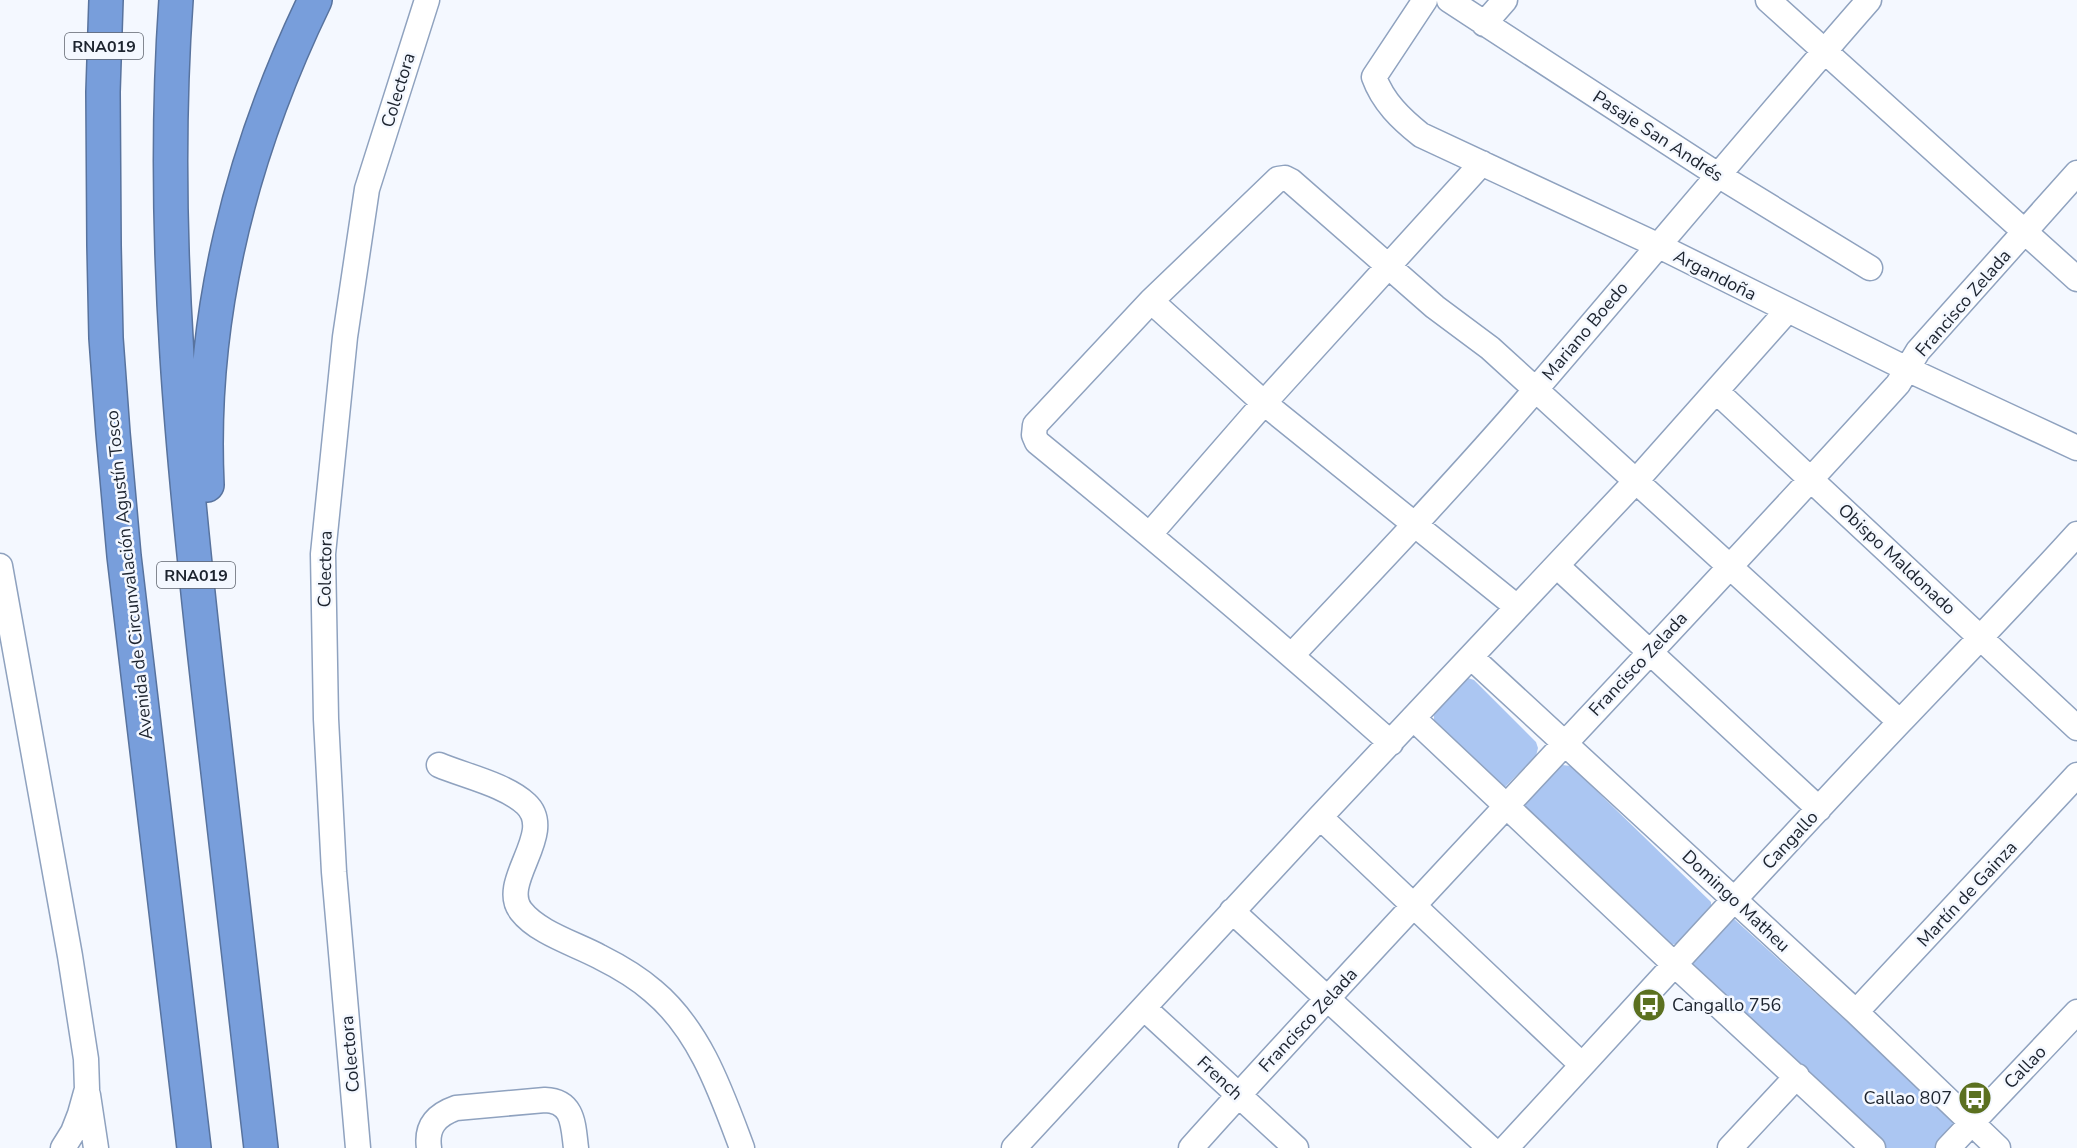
<svg xmlns="http://www.w3.org/2000/svg" width="2077" height="1148" font-family="'Nunito Sans',sans-serif">
<rect width="100%" height="100%" fill="#f4f8ff"/>
<path fill="#abc6f2" d="M1468,678l6,2 62,62 2,6 -2,8 -32,32 -9,-2 -61,-61v-11l27,-34z
M1562,765l9,1 140,136v11l-28,30 -13,2 -147,-137c6,-15 25,-34 39,-43z
M1733,918l211,192 9,13 -1,9 -15,16h-54l-194,-183z"/>
<g fill="none" stroke-linecap="round" stroke-linejoin="round">
<defs>
<path id="minor" d="M1425,0l-51,77c9,25 27,42 47,58l236,110 250,124 170,79
M1449,0l269,175 152,93
M1768,0l309,279
M1484,24l21,-24
M1151,301l113,102 253,204
M1716,391l361,337
M1150,534l114,-131 218,-240
M0,566l70,390 16,103 1,30 -7,25 -7,18 -10,16
M1557,566l262,243
M1292,655c83,-88 166,-175 245,-267 111,-129 220,-260 332,-388
M1471,657l385,355 142,136
M1413,718l262,247 198,183
M1391,743c-116,-103 -234,-203 -354,-301l-3,-7 1,-10 116,-124 127,-122 7,-1 6,3 144,126 55,41 410,374
M439,765c26,11 67,20 87,39 31,29 -28,78 -5,107 17,22 55,33 79,46 18,9 37,20 53,34 47,39 68,101 89,157
M1320,817l262,248
M1232,911l258,237
M1144,1008l152,140
M1856,1012l221,-237
M88,1095l8,53
M358,1148l-24,-276 -8,-153 -3,-165 22,-217 22,-148 60,-189
M429,1148c-3,-21 7,-33 27,-40l89,-8c29,1 28,25 31,48
M1014,1148l306,-331 316,-336 151,-170
M1191,1148c232,-258 474,-507 707,-764l20,-33 159,-178
M1506,1148c131,-142 261,-286 394,-426 59,-62 119,-124 177,-188
M1730,1148l67,-72
M1948,1148l129,-136"/>
<path id="highway" d="M106,0l-3,92 1,153 2,93 7,95 11,123 70,592
M176,0c-17,238 8,475 35,711 17,145 33,291 50,437
M207,485c-8,-169 35,-334 108,-485"/>
</defs>
<use href="#minor" stroke="#8fa2bf" stroke-width="27"/>
<use href="#highway" stroke="#58739e" stroke-width="36"/>
<use href="#minor" stroke="#fff" stroke-width="24"/>
<use href="#highway" stroke="#789edb" stroke-width="33"/>
</g>
<defs>
<symbol id="bus-disc" viewBox="-11 -11 22 22"><circle r="9.5" fill="#5b7020" stroke="#f4f8ff"/><path d="M-5-6H5V4H4V6H2V4H-2V6H-4V4H-5ZM-3.5-4V0h7V-4ZM-3.5 1.2v1.5H-2V1.2ZM2 1.2v1.5H3.5V1.2Z" fill="#fff"/></symbol>
</defs>
<g fill-rule="evenodd">
<use href="#bus-disc" x="1630" y="986" width="38" height="38"/>
<use href="#bus-disc" x="1956" y="1079" width="38" height="38"/>
</g>
<g text-anchor="middle" stroke-width="5" stroke-linejoin="round" paint-order="stroke">
<g fill="#f4f8ff" stroke="#5d636d" stroke-width="1.5">
<rect x="65" y="33" width="78" height="26" rx="4.5"/>
<rect x="157" y="562" width="78" height="26" rx="4.5"/>
</g>
<g font-size="16" font-weight="bold" fill="#1c232e">
<text x="104" y="52">RNA019</text>
<text x="196" y="581">RNA019</text>
</g>
<g font-size="18" fill="#1c232e" stroke="#f4f8ff">
<text transform="translate(398 90) rotate(-73)" y="6">Colectora</text>
<text transform="translate(1658 136) rotate(33)" y="6">Pasaje San Andrés</text>
<text transform="translate(1715 275) rotate(27)" y="6">Argandoña</text>
<text transform="translate(1963 303) rotate(-49)" y="6">Francisco Zelada</text>
<text transform="translate(1585 331) rotate(-50)" y="6">Mariano Boedo</text>
<text transform="translate(1897 559) rotate(43)" y="6">Obispo Maldonado</text>
<text transform="translate(325 569) rotate(-89)" y="6">Colectora</text>
<text transform="translate(129 575) rotate(-96)" y="6">Avenida de Circunvalación Agustín Tosco</text>
<text transform="translate(1638 664) rotate(-47)" y="6">Francisco Zelada</text>
<text transform="translate(1790 840) rotate(-47)" y="6">Cangallo</text>
<text transform="translate(1967 894) rotate(-47)" y="6">Martín de Gainza</text>
<text transform="translate(1736 901) rotate(43)" y="6">Domingo Matheu</text>
<text transform="translate(1308 1020) rotate(-47)" y="6">Francisco Zelada</text>
<text transform="translate(350 1054) rotate(-95)" y="6">Colectora</text>
<text transform="translate(2025 1067) rotate(-46)" y="6">Callao</text>
<text transform="translate(1220 1078) rotate(43)" y="6">French</text>
</g>
<g font-size="18" fill="#1c232e" stroke="#f4f8ff" text-anchor="start">
<text x="1672" y="1011">Cangallo 756</text>
<text x="1952" y="1104" text-anchor="end">Callao 807</text>
</g>
</g>
</svg>
